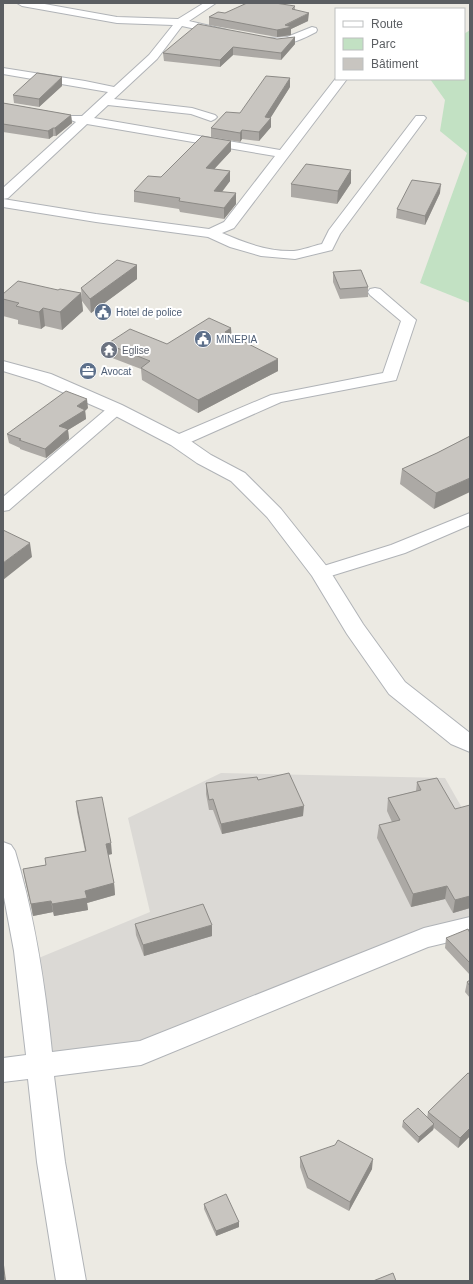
<svg xmlns="http://www.w3.org/2000/svg" width="473" height="1284" font-family="Helvetica,sans-serif">
<rect width="100%" height="100%" fill="#eceae3"/>
<path fill="#dbd9d5" d="M221,773l224,5 25,44v111l-318,108 -112,25 -11,-104 121,-50 -22,-94z"/>
<path fill="#c2e1c3" d="M470,30v273l-50,-20 47,-130 -27,-22 5,-31 -15,-21h34v-45z"/>
<g fill="none" stroke-linecap="round" stroke-linejoin="round">
<defs>
<path id="minor" d="M17,3h22l78,14 61,2 26,-16h12l-27,18 38,9 1,2 -1,2 -4,1 -41,-9 -25,33 -43,40 78,9 23,7 2,2 -2,2 -4,2 -20,-7 -83,-9 -14,13 186,32 56,-72 11,1 -113,149 -12,5c23,10 47,19 72,18 9,-1 19,-5 28,-7l7,-14 87,-114h8l2,2 -86,116 -8,16 -37,9 -34,-3 -31,-9 -22,-10 -112,-15 -93,-15v-8l93,15 113,15 15,-7 51,-66 -188,-32 -79,74 -5,1v-11l73,-66 -5,-2 -2,-2 2,-2h11l26,-24 -105,-18v-6l82,13 29,6 35,-32 24,-30 -56,-2 -95,-17z
M312,27l4,1 1,2 -1,2c-17,9 -33,16 -52,11l-1,-2 5,-3 19,-1z
M375,288l5,1 36,31 -20,60 -115,22 -97,43 -6,1 -6,-1 -2,-4 2,-4 99,-42 112,-22 18,-52 -31,-26 -2,-3 2,-3z
M116,404l6,2 2,3 -2,3 -113,98 -6,1v-14l107,-91z
M470,513v12l-65,28 -84,26 -7,-2 -2,-4 2,-4 77,-24z
M3,842l8,3 4,6c20,66 30,133 37,201l88,-11 284,-113 46,-11v20l-42,10 -287,118 -87,11 11,86 21,119h-30l-19,-119 -9,-83 -25,3v-24l23,-3 -12,-104 -11,-59z"/>
<path id="tertiary" d="M3,361l48,13 71,31 63,32 26,18 34,18 36,36 47,59 35,56 42,58 65,51v19l-19,-8 -62,-50 -42,-60 -35,-58 -45,-59 -36,-36 -34,-18 -26,-18 -61,-32 -71,-31 -36,-11z"/>
</defs>
<use href="#minor" stroke="#b0b3b7" stroke-width="2"/>
<use href="#tertiary" stroke="#b0b3b7" stroke-width="2"/>
<use href="#minor" fill="#fff" fill-rule="evenodd"/>
<use href="#tertiary" fill="#fff" fill-rule="evenodd"/>
</g>
<path fill="#aca9a5" d="M295,6v4l13,11 -17,8v6l-14,2 -68,-12v-8l16,-4z
M295,37v7l-14,16 -48,-5 -13,12 -56,-6 -1,-8z
M62,86l-23,21 -25,-4 -1,-8z
M290,87l-20,31h1v9l-12,14 -17,-2 -2,3 -29,-5v-9l29,-15z
M3,103l68,12 1,8 -16,13h-3l-4,3 -46,-7z
M231,141v10l-17,18 16,2v10l-8,11 14,12 -12,15 -44,-7 -1,-3 -45,-7v-11z
M351,170v13l-14,21 -46,-7v-13z
M440,193l-15,32 -29,-7 1,-9z
M137,265v14l-46,34 -9,-12 -1,-13z
M333,272l35,15v10l-28,2 -7,-17z
M58,290l23,3 2,18 -21,19 -17,-4 -4,3 -23,-5v-4l-15,-4v-22z
M231,328v7l47,36 -80,42 -56,-33 -1,-11 -34,-13v-12h60z
M88,408l-3,2 1,9 -18,11 1,9 -23,19 -26,-9v-1l-11,-5 -2,-9z
M470,436l-36,73 -34,-25 2,-15 35,-16z
M437,778l33,130 -17,5 -8,-14 -34,8 -34,-69 2,-13 13,-3 -5,-11 1,-13 28,-7 1,-9z
M258,780l45,36 -81,18 -9,-24h-4l-3,-16v-11z
M76,801l36,53 -4,1 6,28 1,12 -28,8 1,7 -34,6 -1,-4 -20,4 -8,-36 -2,-11 23,-4 39,-14 -8,-39z
M135,924l77,12 -68,20 -8,-21z
M470,933v42l-25,-27 1,-10z
M470,980v18l-5,-6 2,-10z
M470,1074v62l-12,12 -24,-20 -1,2 -15,13 -16,-16 1,-6 24,-3 1,-6z
M300,1157l72,12 -23,42 -42,-23 -7,-21z
M204,1204l35,18v5l-23,9 -12,-27z"/>
<path fill="#8c8a86" d="M309,13l-1,8 -17,8v6l-14,2v-7z
M295,37v7l-14,16v-7z
M233,47v8l-13,12v-7z
M62,77v9l-23,21v-8z
M290,78v9l-22,35 3,-4v9l-12,14v-9l6,-15z
M71,115l1,8 -16,13 -1,-8z
M53,128v8l-4,3 -1,-8z
M242,130v9l-2,3v-9z
M231,141v10l-25,27v-10z
M351,170v13l-14,21 1,-13z
M230,171v10l-16,21v-11z
M441,184l-1,9 -15,32v-9z
M236,193v11l-12,15v-11z
M137,265v14l-46,34 -1,-14z
M81,293l2,18 -21,19 -2,-18z
M43,308l2,18 -4,3 -2,-17z
M231,328l1,11 -7,-7z
M278,359v12l-80,42v-13z
M87,399l1,9 -3,3v-1l1,9 -18,11 1,9 -23,19 -1,-9 14,-23 18,-20z
M470,478v14l-36,17 2,-16z
M30,543l2,14 -29,23v-17z
M304,806l-1,10 -81,18 -1,-10z
M111,843l1,11 -5,1 -1,-11z
M114,883l1,12 -28,8 1,7 -34,6 -2,-12 33,-13z
M447,886l-2,13 -34,8 2,-13z
M470,896v12l-17,5 2,-13z
M51,901l2,11 -20,4 -2,-12z
M212,925v11l-68,20 -1,-11z
M434,1124l-1,6 -15,13 1,-6z
M470,1128v8l-12,12 2,-10z
M373,1159l-1,10 -23,42 1,-9z
M239,1222v5l-23,9v-5z
M3,1257l3,24h-1l-2,-13z"/>
<path fill="#c8c5c0" stroke="#8c8a86" d="M247,3h28l20,3 -3,3 17,4 -24,12 7,2 -15,3 -68,-13 9,-5 7,1z
M198,24l79,15 18,-2 -14,16 -48,-6 -13,13 -57,-7z
M37,73l25,4 -23,22 -26,-4z
M266,76l24,2 -25,39 6,1 -12,14 -17,-2 -2,3 -29,-5 15,-16 14,1z
M3,103l68,12 -16,13h-2l-5,3 -45,-7z
M202,136l29,5 -25,27 24,3 -16,20 22,2 -12,15 -45,-7 1,-3 -46,-7 14,-15 13,1z
M306,164l45,6 -13,21 -47,-7z
M412,180l29,4 -16,32 -28,-7z
M117,260l20,5 -47,34 -9,-11z
M361,270l7,17 -28,2 -7,-17z
M18,281l40,9 2,-1 21,4 -21,19 -17,-4 -4,4 -23,-6 3,-3 -16,-4v-5z
M209,318l22,10 -6,4 53,27 -80,41 -57,-32 9,-7 -43,-17 23,-15 37,15z
M66,391l21,8 -10,7 8,4 -26,16 9,3 -23,20 -26,-9 2,-1 -14,-5z
M470,436v42l-34,15 -34,-24 35,-16z
M3,530l27,13 -27,20z
M289,773l15,33 -83,18 -8,-25 -4,1 -3,-17 51,-6 1,3z
M437,778l18,31 15,-4v91l-15,4 -8,-14 -34,8 -34,-69 21,-5 -12,-22 33,-8 -4,-8z
M102,797l9,46 -5,1 8,39 -29,8 2,7 -35,6 -1,-3 -20,3 -8,-35 23,-4 -1,-7 41,-7 -10,-50z
M203,904l9,21 -69,20 -8,-21z
M468,929l2,4v30l-24,-25z
M470,980v6l-3,-4z
M468,1073l2,1v54l-10,10 -32,-26z
M418,1108l16,16 -15,13 -16,-16z
M338,1140l35,19 -23,43 -42,-24 -8,-21 35,-12z
M226,1194l13,28 -23,9 -12,-27z
M3,1268l2,13h-2z
M393,1273l3,8h-23z"/>
<defs>
<symbol id="civic-disc" viewBox="-11 -11 22 22"><circle r="9.5" fill="#5c6f8a" stroke="#fff"/><path d="M-.6-6.5H3V-4.5H.6V-3L4-1V1h2V6H-6V1h2V-1L-.6-3ZM-1.2 2.5V6h2.4V2.5Z" fill="#fff"/></symbol>
<symbol id="temple-disc" viewBox="-11 -11 22 22"><circle r="9.5" fill="#6b7280" stroke="#fff"/><path d="M0-6L5-2H3V0L6.5 2.5H4V6H1.5V3h-3V6H-4V2.5H-6.5L-3 0V-2H-5Z" fill="#fff"/></symbol>
<symbol id="office-disc" viewBox="-11 -11 22 22"><circle r="9.5" fill="#5c6f8a" stroke="#fff"/><path d="M-6-3h4V-5.5h4V-3h4V5H-6ZM-1-4.5V-3h2v-1.5ZM-6 0V1H6V0Z" fill="#fff"/></symbol>
</defs>
<g fill-rule="evenodd">
<use href="#civic-disc" x="93" y="302" width="20" height="20"/>
<use href="#civic-disc" x="193" y="329" width="20" height="20"/>
<use href="#temple-disc" x="99" y="340" width="20" height="20"/>
<use href="#office-disc" x="78" y="361" width="20" height="20"/>
</g>
<g text-anchor="middle" stroke-width="4" stroke-linejoin="round" paint-order="stroke">
<g font-size="10" fill="#4e5e75" stroke="#fff" text-anchor="start">
<text x="116" y="316">Hotel de police</text>
<text x="216" y="343">MINEPIA</text>
<text x="101" y="375">Avocat</text>
</g>
<g font-size="10" fill="#5b616d" stroke="#fff" text-anchor="start">
<text x="122" y="354">Eglise</text>
</g>
</g>
<rect width="473" height="1284" fill="none" stroke="#5b5e62" stroke-width="8"/>
<rect x="335" y="8" width="130" height="72" fill="#ffffff" stroke="#bdbfc0"/>
<rect x="343" y="21" width="20" height="6" fill="#ffffff" stroke="#bdbfc0"/>
<text x="371" y="28" font-size="12" fill="#5b5e62">Route</text>
<rect x="343" y="38" width="20" height="12" fill="#c2e1c3" stroke="#bdbfc0"/>
<text x="371" y="48" font-size="12" fill="#5b5e62">Parc</text>
<rect x="343" y="58" width="20" height="12" fill="#c8c5c0" stroke="#bdbfc0"/>
<text x="371" y="68" font-size="12" fill="#5b5e62">Bâtiment</text>
</svg>
